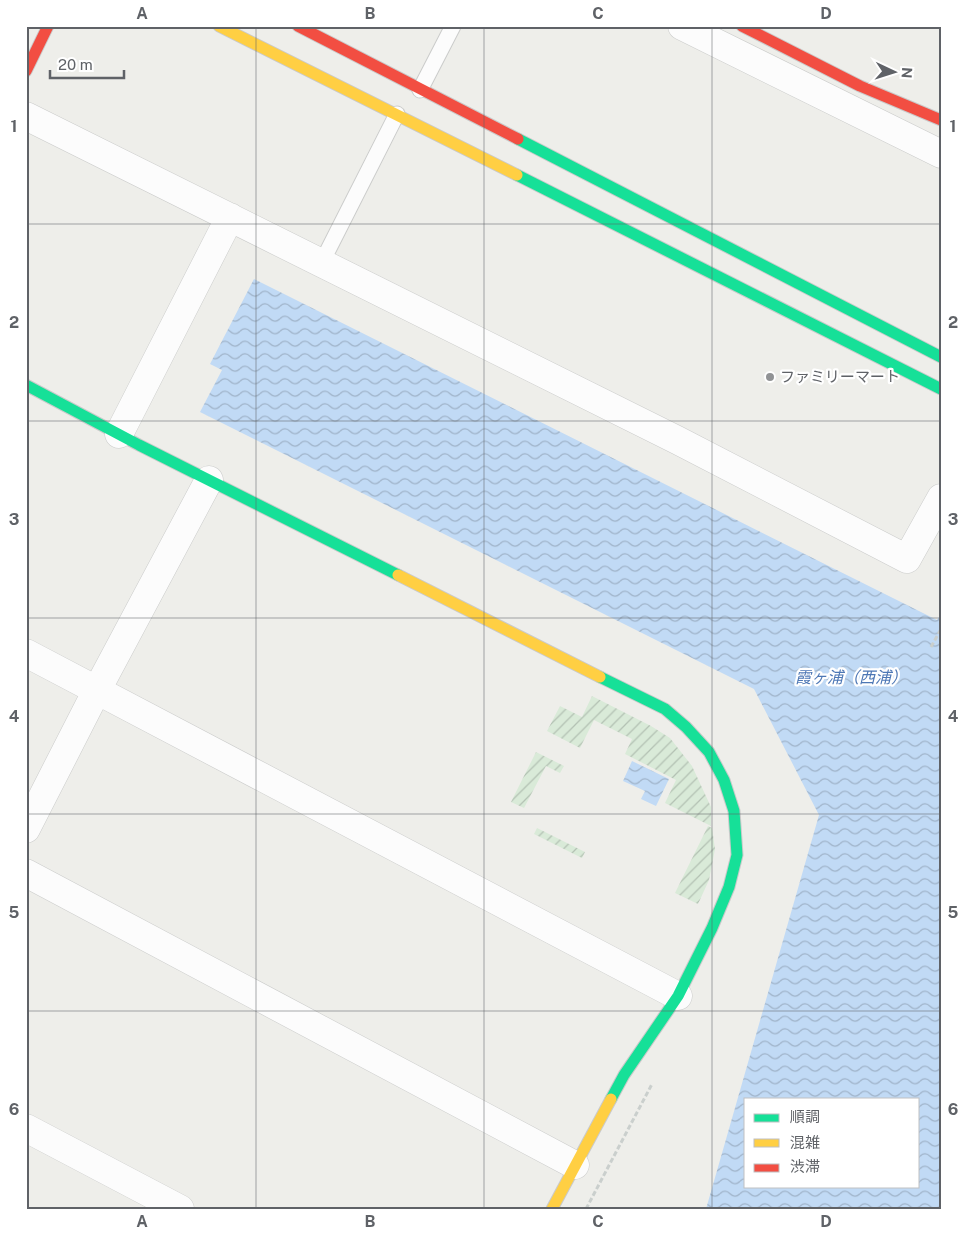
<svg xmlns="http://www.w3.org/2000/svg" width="967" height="1235" font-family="'Public Sans','Noto Sans JP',sans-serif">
<defs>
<pattern id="garden-furrows" width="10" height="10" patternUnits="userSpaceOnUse" patternTransform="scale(1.25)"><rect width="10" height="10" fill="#d9ead8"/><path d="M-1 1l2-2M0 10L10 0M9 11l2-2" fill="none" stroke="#b3c1b3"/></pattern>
<pattern id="water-waves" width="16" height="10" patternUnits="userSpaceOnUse" patternTransform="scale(1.25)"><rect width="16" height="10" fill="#c1daf5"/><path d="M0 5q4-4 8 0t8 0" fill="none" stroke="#a0b4ca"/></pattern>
</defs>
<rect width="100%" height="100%" fill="#eeeeea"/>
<path fill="url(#garden-furrows)" d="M592,696l59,30 19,12 22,28 19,41v19l-46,-23 11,-23 -51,-26 7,-15 -38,-19 -14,28 -33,-17 13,-25 22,11z
M536,752l28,14 -4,7 -14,-7 -22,42 -13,-6z
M708,826l4,2 3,21 -6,31 -11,24 -23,-11z
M537,828l48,24 -3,6 -48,-24z"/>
<path fill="url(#water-waves)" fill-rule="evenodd" d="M254,279l683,341 4,-6v595h-235l113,-394 -65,-126 -554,-277 22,-42 -12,-6zM746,1099h172v87h-172z
M632,761l37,18 -13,27 -15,-7 4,-8 -22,-10z"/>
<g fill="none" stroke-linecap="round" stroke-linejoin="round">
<defs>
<path id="lane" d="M420,90l33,-64
M322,262l75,-148"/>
<path id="street" d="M682,26l259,128
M26,116l651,324 230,119 34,-61
M119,434l111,-217
M26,653l652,343
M26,829l71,-139 112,-210
M26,873l549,292
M26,1128l154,81"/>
<path id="fast" d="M518,139l423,218
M517,175l424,214
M26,385l113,60 259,130
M600,677l65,32 21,18 23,25 15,28 10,31 3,44 -8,32 -17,41 -34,68 -54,79 -13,24"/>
<path id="slow" d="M219,26l298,149
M398,575l202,102
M552,1209l59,-110"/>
<path id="jam" d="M298,26l220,113
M742,26l118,60 81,34
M26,71l22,-45"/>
</defs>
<use href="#lane" stroke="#cbcccb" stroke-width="17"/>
<use href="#street" stroke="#cbcccb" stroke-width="29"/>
<use href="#fast" stroke="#cacaca" stroke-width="13"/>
<use href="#slow" stroke="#cacaca" stroke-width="13"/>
<use href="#jam" stroke="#cacaca" stroke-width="13"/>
<path stroke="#cacfcd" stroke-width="3" stroke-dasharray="5 2.5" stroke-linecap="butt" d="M931,647l10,-18
M586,1209l66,-125"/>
<use href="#lane" stroke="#fcfcfc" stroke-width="15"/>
<use href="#street" stroke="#fcfcfc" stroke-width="28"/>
<use href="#fast" stroke="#16e098" stroke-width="11"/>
<use href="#slow" stroke="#ffcf43" stroke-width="11"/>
<use href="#jam" stroke="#f24e42" stroke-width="11"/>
</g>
<path fill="none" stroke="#5f6267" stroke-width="1" stroke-opacity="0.55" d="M256,26v1183M484,26v1183M712,26v1183M26,224h915M26,421h915M26,618h915M26,814h915M26,1011h915"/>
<circle fill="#919395" stroke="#fff" stroke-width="2" cx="770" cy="377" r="5"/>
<g text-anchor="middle" stroke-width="4.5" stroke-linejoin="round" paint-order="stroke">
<g font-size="15" fill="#5f6267" stroke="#fff" text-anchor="start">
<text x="780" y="382">ファミリーマート</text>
</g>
<g font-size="16" font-style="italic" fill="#4d77b5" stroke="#fff">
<text x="851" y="683">霞ヶ浦（西浦）</text>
</g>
</g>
<rect width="967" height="1235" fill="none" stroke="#ffffff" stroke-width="55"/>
<rect x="744" y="1098" width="175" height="90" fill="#ffffff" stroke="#bfc0c2"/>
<rect x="754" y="1114" width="25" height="8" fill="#16e098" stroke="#bfc0c2"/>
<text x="790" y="1122" font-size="15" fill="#5f6267">順調</text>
<rect x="754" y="1139" width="25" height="8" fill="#ffcf43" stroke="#bfc0c2"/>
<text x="790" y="1148" font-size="15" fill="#5f6267">混雑</text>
<rect x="754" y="1164" width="25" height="8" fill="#f24e42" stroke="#bfc0c2"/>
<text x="790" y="1172" font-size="15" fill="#5f6267">渋滞</text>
<g transform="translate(894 72) rotate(94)" stroke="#ffffff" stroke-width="4" paint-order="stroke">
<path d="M0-4L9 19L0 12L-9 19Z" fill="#5f6267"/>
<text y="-8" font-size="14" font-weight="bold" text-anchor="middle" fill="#5f6267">N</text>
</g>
<path d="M50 70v8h74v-8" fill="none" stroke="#5f6267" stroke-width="2.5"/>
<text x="58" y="70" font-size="15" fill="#5f6267" stroke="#ffffff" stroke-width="4" paint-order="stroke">20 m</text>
<rect x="28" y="28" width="912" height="1180" fill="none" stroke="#5f6267" stroke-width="2"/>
<g font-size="16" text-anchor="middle" font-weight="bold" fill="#5f6267">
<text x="142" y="19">A</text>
<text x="370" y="19">B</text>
<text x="598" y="19">C</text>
<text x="826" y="19">D</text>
<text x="14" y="132">1</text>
<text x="953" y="132">1</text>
<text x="14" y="328">2</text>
<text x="953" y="328">2</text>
<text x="14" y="525">3</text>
<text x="953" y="525">3</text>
<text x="14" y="722">4</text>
<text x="953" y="722">4</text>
<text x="14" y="918">5</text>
<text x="953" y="918">5</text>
<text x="14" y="1115">6</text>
<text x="953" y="1115">6</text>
<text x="142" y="1227">A</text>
<text x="370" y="1227">B</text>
<text x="598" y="1227">C</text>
<text x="826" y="1227">D</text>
</g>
</svg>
